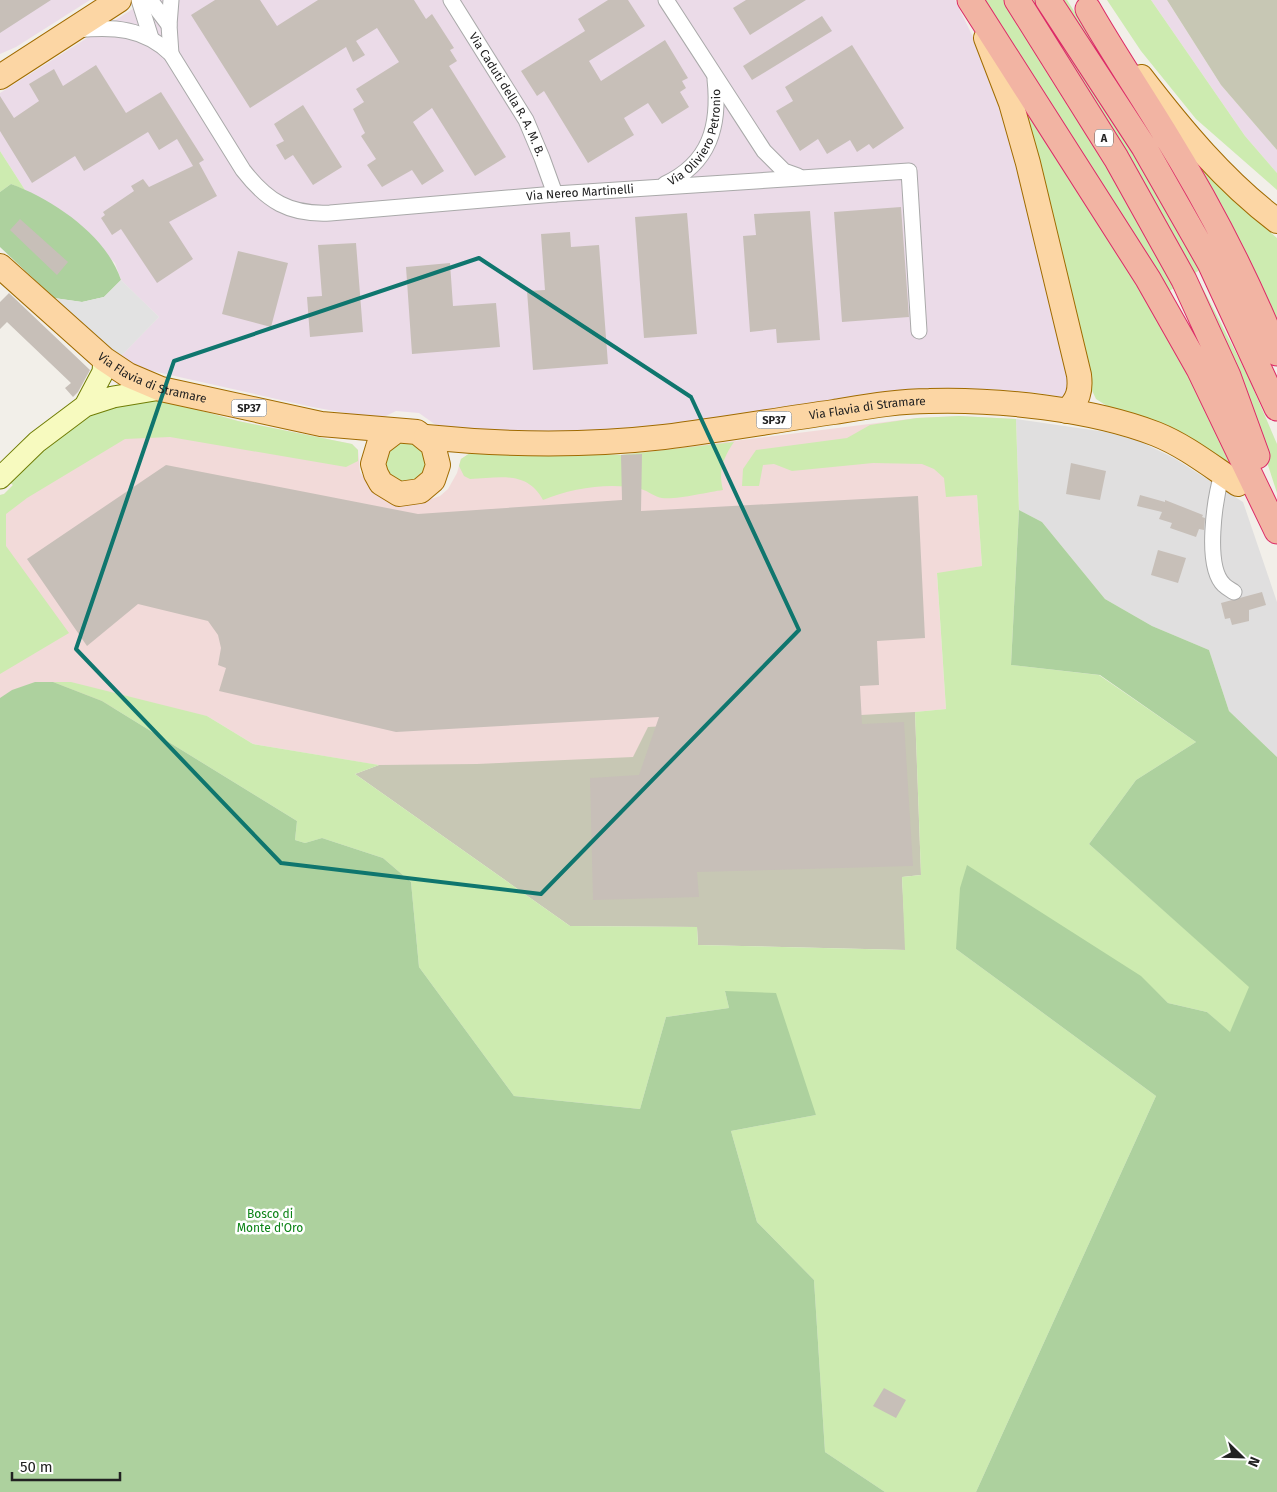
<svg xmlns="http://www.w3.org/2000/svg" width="1277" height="1492" font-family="'Fira Sans',sans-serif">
<rect width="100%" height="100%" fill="#f2efe9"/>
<path fill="#e0dfdf" d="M1016,419l90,13 33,9 35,17 69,44 34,100v155l-48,-46 -20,-61 -57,-24 -47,-27 -63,-77 -23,-12z"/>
<path fill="#f2dad9" d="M181,405l57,16 114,23 6,6 2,22 7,10 55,20 18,-6 8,-7 9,-16 4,-14 9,-6h104l47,2 296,-37 42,-2 57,3 -39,76 5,71 -45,8 9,135 -31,3 6,163 -543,-110 -125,-21 -46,-28 -207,-18v-203l4,-1 9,-9 -5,-4z"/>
<path fill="#ebdbe8" d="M0,0h90l-74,47 -16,7z
M147,0h808l35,72 25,74 54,227 -1,25 -30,-5 -46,-4h-48l-343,44 -98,-1 -63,-4 -21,-15 -23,-2 -16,8 -68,-12 -164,-37 -29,-12 40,-41 -38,-37 -6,-17 -47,-47 -43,-26 -25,-39v-58z
M1151,0h16l54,85 56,65v23l-32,-37z"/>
<path fill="#c7c7b4" d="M1167,0h110v150l-56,-65z
M915,712l6,163 -19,2 4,73 -208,-5 -1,-18 -127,-1 -215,-152 24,-9 98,-1 156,-7 15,-30z"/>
<path fill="#cdebb0" d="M982,0h85l94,147 60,110 -26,16 52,101 30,70v49l-13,-40 -69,-180 -27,19z
M1107,0h44l94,136 32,37v17l-81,-71 -55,-68z
M1020,98l168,269 44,102 -55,-38 -33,-14 -37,-11 -11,-7 -9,-19z
M1190,150l55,61 32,27v89z
M0,151l25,39 -14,-6 -11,8z
M156,400l25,5 57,16 114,23 6,6v11l-12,6 -176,-30 -45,2 -98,59 -21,16v32l63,87 -69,41v-179l4,-1 9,-9 -5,-4 80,-69z
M959,416l57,3 3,91 -8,155 88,10 97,67 -60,38 -47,64 161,143 -20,46 -23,-21 -39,-9 -23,-22 -189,-32 200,147 -180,396h-91l-60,-40 -11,-172 -57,-58 -26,-91 85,-16 -91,-124 4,17 -63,9 -26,92 -126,-13 -95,-129 -8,-85 -28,-24 -61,-20 -17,5 -10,-3 2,-19 -195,-120 -49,-19h18l136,34 46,28 126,21 -24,9 215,152 127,1 1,18 207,5 -3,-73 19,-2 -6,-163 31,-3 -9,-136 45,-7 -5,-71 -31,2 -2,-19 -10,-9 -12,-5 -49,-1 -81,8 -18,-7 -11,1 -4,21h-17l1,-17 13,-19 91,-12 23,-13 47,-7z
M734,442c-11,16 -16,29 -11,48 -15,2 -47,10 -61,8 -7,-1 -14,-7 -21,-9 -31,-7 -69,-1 -98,11 -16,-30 -44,-22 -73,-21l-6,-3 -5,-10 2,-7 9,-6h104l47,2z
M384 463a21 21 0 1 1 42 0a21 21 0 1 1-42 0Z"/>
<path fill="#add19e" d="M11,184c43,16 95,51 110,96l-17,17 -22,5 -28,-4 -54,-51v-55z
M1019,510l23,12 63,77 47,27 57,24 20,61 48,46v735h-301l180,-396 -200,-147 4,-61 7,-23 174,111 27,27 39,9 23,20 19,-45 -160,-143 47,-64 60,-38 -96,-67 -89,-10z
M35,682h18l49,19 195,120 -2,19 10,3 17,-5 61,20 28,24 8,85 95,129 126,13 26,-92 63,-9 -4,-17 51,2 40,122 -85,16 26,91 57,58 11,172 60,40h-885v-794l12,-8z"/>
<path fill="#e2e2e2" d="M121,280l38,37 -40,41 -65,-60 28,4 22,-5z"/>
<path fill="#c7bfb8" d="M0,0h51l-51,33z
M215,0h45l17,26 41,-26h96l12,19 6,-5 22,34 -4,2 7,11 -8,5 57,91 -31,19 -43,-68 -19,14 31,49 -22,14 -10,-15 -30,17 -15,-22 9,-6 -15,-23 4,-3 -12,-24 11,-7 -8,-13 43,-27 -22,-34 -21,13 9,14 -12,7 -7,-15 -96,61 -59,-93z
M608,0h20l17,26 -56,35 12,20 64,-41 23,38 -6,3 4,7 -6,4 9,15 -27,17 -14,-21 -24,15 10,17 -46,28 -44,-72 -7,5 -16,-25 64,-40 -7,-12z
M746,0h60l-56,35 -17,-27z
M822,16l10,15 -80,49 -9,-14z
M852,45l52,83 -31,21 -4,-5 -12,8 -7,-12 -23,14 -9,-15 -18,12 -24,-40 17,-10 -8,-14z
M96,65l30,48 35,-21 43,68 -5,3 18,33 -48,26 24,37 -36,24 -36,-54 -9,6 -11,-17 4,-3 -2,-3 31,-21 -3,-5 12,-7 6,8 44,-21 -16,-27 -18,11 -11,-18 -64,39 -9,-15 -43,27 -32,-52v-35l14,22 25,-17 -10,-17 25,-15 9,17z
M303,105l39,62 -29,18 -20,-30 -8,5 -9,-15 8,-4 -10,-17z
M901,207l8,110 -67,5 -8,-110z
M810,211l10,129 -43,3 -1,-14 -26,3 -7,-96 13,-1 -2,-21z
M687,213l10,121 -53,4 -9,-121z
M20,219l48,43 -11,13 -47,-45z
M570,232l1,15 28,-2 9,119 -75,6 -6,-79 18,-1 -4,-56z
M356,243l7,89 -53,5 -3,-40 15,-1 -4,-51z
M238,251l50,12 -17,64 -49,-13z
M450,263l3,43 43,-3 4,44 -88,7 -6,-87z
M9,293l81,77 -12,22 -5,5 -8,-9 6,-5 -64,-61 -7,7v-27z
M642,454l-1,57 277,-15 7,142 -48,3 2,44 -19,1 2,38 42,-2 9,144 -216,6 2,25 -106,3 -3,-122 49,-3 20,-58 -263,15 -177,-41 7,-23 -8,-3 3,-17 -3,-13 -10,-14 -70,-17 -51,42 -60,-87 139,-94 252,49 204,-14 -1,-45z
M1071,463l35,8 -6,29 -34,-6z
M1140,495l25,7v-2l38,15 -1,2 3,1 -1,12 -5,-1 -3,8 -26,-9 2,-5 -13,-4 3,-7 -25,-6z
M1158,550l28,8 -8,25 -27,-8z
M1262,592l4,13 -17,5v11l-17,4 -2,-7 -5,1 -4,-16z
M884,1388l22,12 -10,18 -23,-12z"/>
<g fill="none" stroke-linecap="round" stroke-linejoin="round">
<defs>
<g id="minor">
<path d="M139,0l12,38"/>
<path d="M150,0l19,25"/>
<path d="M171,0l-2,25 2,29"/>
<path id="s1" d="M451,0l75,120 16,38 13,36"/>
<path d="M666,0l98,151 20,20 14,5"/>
<path id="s2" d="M77,30c36,-4 67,-2 94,24l72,116c24,31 46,45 87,43l225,-19 354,-23 10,160"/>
<path id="s3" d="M665,184c45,-21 55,-58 50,-105"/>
<path d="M1222,474c-7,24 -18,92 2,111 3,3 7,5 10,7"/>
</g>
<path id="secondary" d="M85,406l18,-34 1,-13
M0,478l37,-36 48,-36 28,-9 48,-8"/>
<g id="primary">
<path d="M986,38l25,65 17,60 51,212c2,16 -1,25 -12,36"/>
<path d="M0,77l119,-77"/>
<path d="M1141,77c40,52 83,104 136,144"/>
<path id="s4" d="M0,266l104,93 24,16 33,14 160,35 96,8 16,13 5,20 -5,15 -13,11 -21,3 -18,-11 -5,-9 -3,-10 6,-20 17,-13"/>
<path id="s5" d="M426,437c79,8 159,9 238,0 57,-7 113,-17 170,-25 31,-5 64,-11 95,-11 69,-2 163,8 227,33 30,12 56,33 82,50"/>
</g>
<path id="trunk" d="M970,0l178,279 51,90 78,162
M1017,0l99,158 68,122 44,96 29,80
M1048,0l96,147 66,116 67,145
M1088,9c24,42 51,82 76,123 44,71 82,144 113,221"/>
</defs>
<use href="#minor" stroke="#a9a9a9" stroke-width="17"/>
<use href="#secondary" stroke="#707d05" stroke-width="23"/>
<use href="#primary" stroke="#a06b00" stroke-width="26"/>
<use href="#trunk" stroke="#dc2a67" stroke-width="27"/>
<use href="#minor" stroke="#fff" stroke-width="15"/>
<use href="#secondary" stroke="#f7fabf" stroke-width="21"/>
<use href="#primary" stroke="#fcd6a4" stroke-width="24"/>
<use href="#trunk" stroke="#f2b4a3" stroke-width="25"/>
</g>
<path fill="none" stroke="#0f766e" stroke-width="4" stroke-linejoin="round" d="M479,258l212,139 108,233 -258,264 -260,-31 -205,-214 98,-288z"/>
<g text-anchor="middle" stroke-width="5" stroke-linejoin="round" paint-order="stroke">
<g fill="#fff" stroke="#646464" stroke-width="1">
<rect x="1095" y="129.5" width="18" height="17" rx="4"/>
<rect x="231.5" y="399.5" width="35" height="17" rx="4"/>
<rect x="756.5" y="411.5" width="35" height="17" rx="4"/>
</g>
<g font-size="11" font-weight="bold" fill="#222">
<text x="1104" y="142">A</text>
<text x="249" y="412">SP37</text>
<text x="774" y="424">SP37</text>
</g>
<g font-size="12" fill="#222" stroke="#fff">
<text dy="4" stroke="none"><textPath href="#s1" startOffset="110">Via Caduti della R. A. M. B.</textPath></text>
<text dy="4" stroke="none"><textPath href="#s3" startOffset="60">Via Oliviero Petronio</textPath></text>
<text dy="4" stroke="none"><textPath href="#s2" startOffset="590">Via Nereo Martinelli</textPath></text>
<text dy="4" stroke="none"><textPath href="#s4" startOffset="192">Via Flavia di Stramare</textPath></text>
<text dy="4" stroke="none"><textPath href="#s5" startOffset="444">Via Flavia di Stramare</textPath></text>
</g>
<g font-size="12" fill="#0c8416" stroke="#fff">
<text x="270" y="1218">Bosco di<tspan x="270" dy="14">Monte d'Oro</tspan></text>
</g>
</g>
<g transform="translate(1242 1457) rotate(113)" stroke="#ffffff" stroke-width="4" paint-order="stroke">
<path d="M0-4L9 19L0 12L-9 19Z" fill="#222222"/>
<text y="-8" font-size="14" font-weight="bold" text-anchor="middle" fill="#222222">N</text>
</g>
<path d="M12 1472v8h108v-8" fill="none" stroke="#222222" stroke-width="2.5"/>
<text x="20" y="1472" font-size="15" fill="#222222" stroke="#ffffff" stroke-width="4" paint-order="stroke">50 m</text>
</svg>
